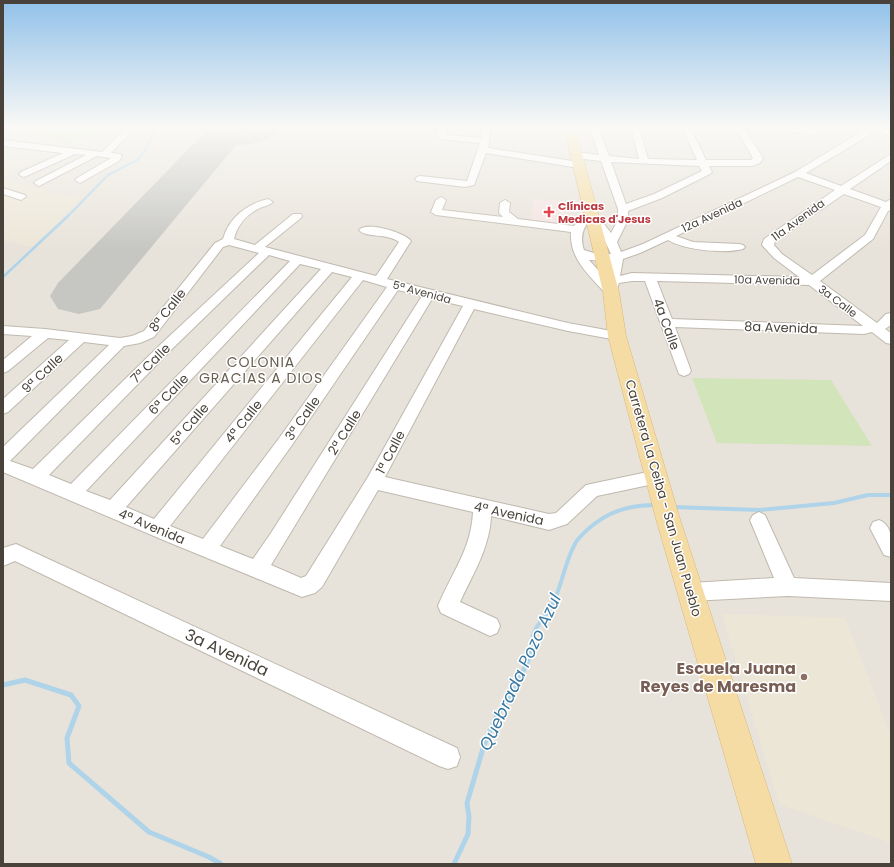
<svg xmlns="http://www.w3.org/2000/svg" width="894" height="867" font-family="Poppins,sans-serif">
<rect width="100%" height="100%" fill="#f4f2ec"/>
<path fill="#e8e3da" d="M3,127h888v737h-888z"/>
<path fill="#ece6d7" d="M3,146l52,5 -52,26z
M3,180l77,19 -25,26 -24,22 -28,-7z
M722,614l123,4 46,119v106l-112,-39z"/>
<path fill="#f3e3e1" d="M533,199l31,2 4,24 -37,-4z"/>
<path fill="#d2e4b9" d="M29,127h79v1l-41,16 -41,-15z
M692,378l139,2 41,66 -155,-3z"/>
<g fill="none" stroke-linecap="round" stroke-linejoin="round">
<path stroke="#afd4ea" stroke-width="2" d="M68,216l40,-41 29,-15c9,-9 15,-20 18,-33"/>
<path stroke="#afd4ea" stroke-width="2.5" d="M3,277l66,-62"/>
<path stroke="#afd4ea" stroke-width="4" d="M673,507l87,3 74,-7 34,-8h23
M531,644c3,-19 12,-23 20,-37 11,-19 13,-44 24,-63 2,-5 8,-10 12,-14 21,-19 42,-25 70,-25"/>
<path stroke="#afd4ea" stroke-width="5" d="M3,685l22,-5 46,15 8,11 -12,32 2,25 80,69 60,25 12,7
M454,864l14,-30 1,-17 -2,-14 17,-58 14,-32 15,-19 16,-36 2,-15"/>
<path fill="#c6c6c2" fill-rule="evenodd" d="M208,127h16l-2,3 8,4 14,1 12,-3 8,-5h18c-15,21 -61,25 -76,4z"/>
<path fill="#c6c6c2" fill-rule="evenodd" d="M210,127h41l-151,182 -21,5 -21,-5 -8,-13 8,-13z"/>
<defs>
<path id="minor" d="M127,127h9l-25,26 9,1 2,2 -3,5 -39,22 -5,-3 2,-2 34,-20 -14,-2 -58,30 -5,-3 2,-2 50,-26 -11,-1 -51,23 -3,-1 -2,-2 2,-2 42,-19 -60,-7v-6l99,12z
M439,127h8l-2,7 1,1 35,3 2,-11h8l-3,21 91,14 5,3 -5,3 -93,-15 -12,32 -9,2 -48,-6 -2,-2 2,-2 3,-1 47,5 13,-38 -39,-4 -5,-4z
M590,127h8l11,29 30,3 -8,-32h8l9,32 49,1 -15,-33h8l16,33h45l2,-2 -18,-31h8l20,31 -3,5 -8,3h-43l3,6 -2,2 -48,24 -34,13v9l-11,22 4,10 22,-8 152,-72 74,-45h13l9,3v6l-15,-5 -70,42 35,13 50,-32v7l-41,28 36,13 5,-3v11l-3,1 -15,28 -53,42 57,42 9,-9 5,-1v12l-6,4 6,4v11l-5,-1 -14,-11 -8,2 -189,-7 16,44 -2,3 -5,2 -5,-2 -34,-93h-13l-13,2 -4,12h-8c-17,-19 -38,-36 -36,-63l-135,-17 -5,-3 5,-12 5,-3 5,3 -4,10 61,7 -4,-4 1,-10 5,-3 5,3 -1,9 9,7 56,7 12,-15h8l17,22 7,-13v-11l-17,-48 -25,-3 -5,-3 5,-3 23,3zM611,162l88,4 3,5 -48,23 -28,10zM798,177l37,13 -71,49 -2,6 12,13 25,19 -167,-4 -12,3 3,-17 17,-6 28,-13c16,10 57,14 75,9l2,-2 -2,-2 -4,-1 -46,-2 -17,-6zM844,194l37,13 -16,28 -53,40 -30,-21 -8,-9 1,-4zM590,220l14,19 7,15 -11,1 -16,-5c-4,-12 -2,-21 6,-30zM589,260l21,1 -3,19zM657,281l152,4 54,41 -191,-7z
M752,127c12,0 62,-2 68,4l-4,3 -60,-4z
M3,188l22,7 1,2 -5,3 -18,-6z
M268,199l5,3c-4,4 -10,4 -15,7 -12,6 -21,17 -24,30l21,6 38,-31h8l1,2 -1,2 -36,29 111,29 23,-34c-11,-9 -34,-4 -40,-12 7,-9 45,2 52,11l-24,38 181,44 49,9 5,1 2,3 -2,3 -5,1 -49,-9 -94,-22 -89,168 164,37 7,-1 30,-28 71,-15 6,2 3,5 -3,5 -66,14 -30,28 -18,6 -58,-14c-1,31 -18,58 -31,86l37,17 3,7 -3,7 -7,3 -49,-23 -3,-7c14,-34 33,-56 35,-94l-95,-22 -56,97 -7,6 -13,4 -134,-55 -165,-70v-25l106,-102 -25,-3 -76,70 -5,2v-15l66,-59 -21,-2 -40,33 -5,2v-13l29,-24 -29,-2v-8l42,3 75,9 12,-2 12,-5 71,-88 8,-4c6,-22 24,-35 45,-40zM229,245l30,8 -97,90 -129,126 -23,-8 114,-115 16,-3 14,-6 69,-90zM269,255l21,6 -219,223 -22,-9 123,-126zM300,264l21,5 -211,231 -24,-9zM332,272l20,5 -198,242 -28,-12zM363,280l24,7 -107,150 -77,102 -33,-13zM398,290l24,6 -151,237 -18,26 -33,-13 72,-101zM432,299l31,7 -95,171 -62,99 -5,2 -30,-13z
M759,512l6,3 29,63 97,5v18l-103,-5 -97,5 -7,-2 -3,-7 3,-7 7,-2 83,-5 -24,-58 3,-5z
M879,520c15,6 12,23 12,37l-7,-2 -14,-27 3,-6z
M16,544l441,204 3,9 -3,9 -9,3 -9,-3 -424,-205 -12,5v-18z"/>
<path id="major" d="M564,127h11l44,165 7,44 54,183 112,345h-36l-100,-345 -48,-183 -5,-44z"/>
</defs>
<use href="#minor" stroke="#bfb9af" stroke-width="2"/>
<use href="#major" stroke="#d9b875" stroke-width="1"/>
<use href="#minor" fill="#fff" fill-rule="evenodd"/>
<use href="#major" fill="#f5dca4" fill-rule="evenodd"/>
</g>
<linearGradient id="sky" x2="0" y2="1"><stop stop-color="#91c1e9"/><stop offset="0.51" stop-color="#faf9f6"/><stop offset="1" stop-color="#faf9f6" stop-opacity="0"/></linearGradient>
<rect width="894" height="249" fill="url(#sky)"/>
<path fill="#e0444e" stroke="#fff" stroke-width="1.5" d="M547 206h4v4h4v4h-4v4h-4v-4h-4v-4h4z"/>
<circle fill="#8d6e63" stroke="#fff" stroke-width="1.5" cx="804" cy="677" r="4"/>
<g text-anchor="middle" stroke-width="3" stroke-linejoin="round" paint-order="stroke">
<g font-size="11" font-weight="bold" fill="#be3a42" stroke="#fff" text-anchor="start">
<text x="558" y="210">Clínicas<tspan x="558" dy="13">Medicas d'Jesus</tspan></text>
</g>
<g font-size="11" fill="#48423a" stroke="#fff">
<text transform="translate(712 215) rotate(-25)" y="4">12a Avenida</text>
<text transform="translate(798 220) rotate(-36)" y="4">11a Avenida</text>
<text transform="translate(767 280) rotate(1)" y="4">10a Avenida</text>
<text transform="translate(422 292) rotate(15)" y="4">5ª Avenida</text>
<text transform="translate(838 301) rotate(37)" y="4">3a Calle</text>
</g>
<g font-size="13" fill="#48423a" stroke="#fff">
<text transform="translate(167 310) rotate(-52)" y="5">8ª Calle</text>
<text transform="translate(667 324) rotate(70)" y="5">4a Calle</text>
<text transform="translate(781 327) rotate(2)" y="5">8a Avenida</text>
<text transform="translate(150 363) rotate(-45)" y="5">7ª Calle</text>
<text transform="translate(42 373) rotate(-43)" y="5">9ª Calle</text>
<text transform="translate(168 394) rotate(-46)" y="5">6ª Calle</text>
<text transform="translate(302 418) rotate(-55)" y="5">3ª Calle</text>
<text transform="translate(243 421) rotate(-51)" y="5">4ª Calle</text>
<text transform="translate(189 424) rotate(-49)" y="5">5ª Calle</text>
<text transform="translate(344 432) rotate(-58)" y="5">2ª Calle</text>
<text transform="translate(390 452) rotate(-62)" y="5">1ª Calle</text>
<text transform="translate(664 498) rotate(74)" y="5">Carretera La Ceiba - San Juan Pueblo</text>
<text transform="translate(509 513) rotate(12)" y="5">4ª Avenida</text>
<text transform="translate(152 526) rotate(23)" y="5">4ª Avenida</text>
</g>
<g font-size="14" letter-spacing="1" fill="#6a6052" stroke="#fff">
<text x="261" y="367">COLONIA<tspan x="261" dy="16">GRACIAS A DIOS</tspan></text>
</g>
<g font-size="16" fill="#48423a" stroke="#fff">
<text transform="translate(227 652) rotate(25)" y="6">3a Avenida</text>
</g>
<g font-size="16" font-weight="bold" fill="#785e54" stroke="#fff" text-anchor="end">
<text x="796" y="674">Escuela Juana<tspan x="796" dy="18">Reyes de Maresma</tspan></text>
</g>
<g font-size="17" font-style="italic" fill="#3a7aa3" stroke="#fff">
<text transform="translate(520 672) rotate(-65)" y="6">Quebrada Pozo Azul</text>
</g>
</g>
<rect width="894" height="867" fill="none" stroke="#48423a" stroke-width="8"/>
</svg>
